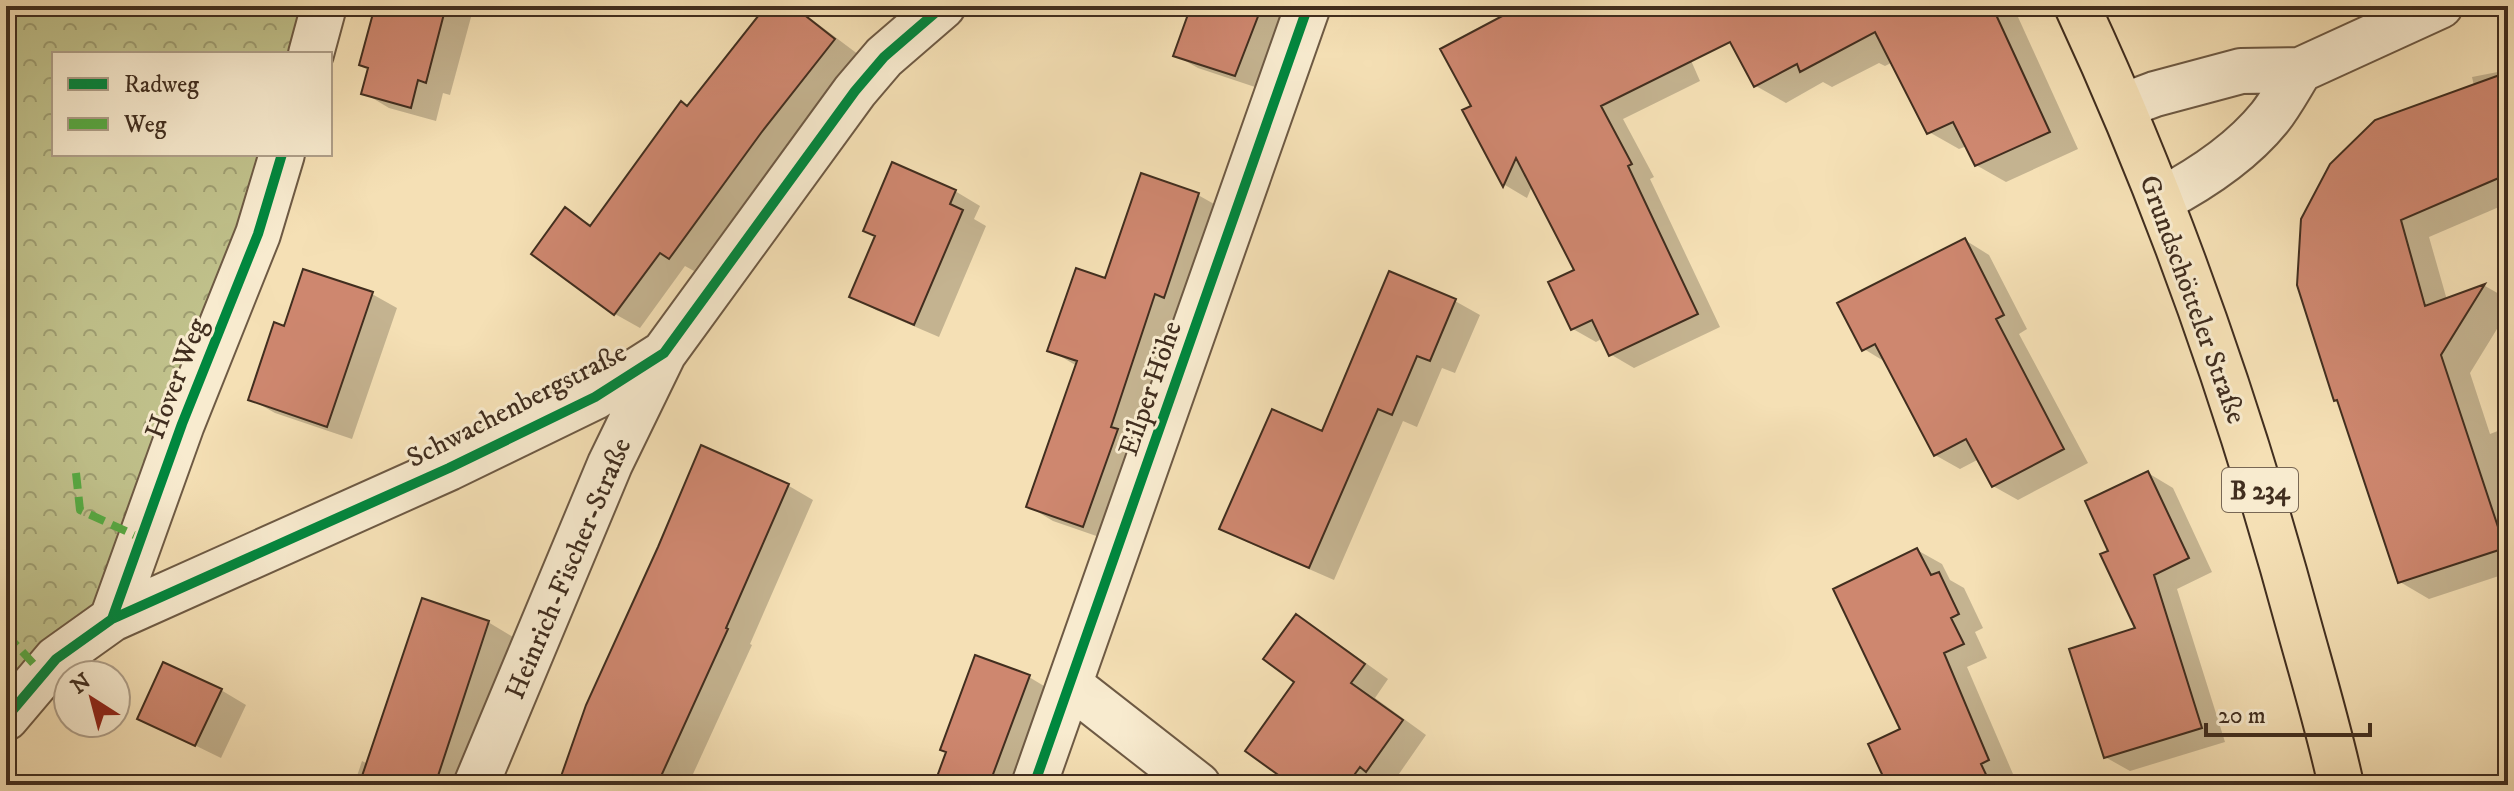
<svg xmlns="http://www.w3.org/2000/svg" width="2514" height="791" font-family="'IM FELL DW Pica',serif">
<defs>
<pattern id="forest-crowns" width="20" height="18" patternUnits="userSpaceOnUse" patternTransform="scale(2)"><rect width="20" height="18" fill="#c0c18b"/><path d="M2 6a3 3 0 1 1 6 0M12 15a3 3 0 1 1 6 0" fill="none" stroke="#9e9d71"/></pattern>
</defs>
<rect width="100%" height="100%" fill="#f5e0b5"/>
<filter id="stains"><feTurbulence type="fractalNoise" baseFrequency=".0025" numOctaves="4"/><feColorMatrix values="0 0 0 0 .2 0 0 0 0 .09 0 0 0 0 .02 0 0 0 .5 -.17"/></filter>
<radialGradient id="worn" r=".72"><stop offset=".6" stop-color="#630" stop-opacity="0"/><stop offset="1" stop-color="#630" stop-opacity=".3"/></radialGradient>
<path fill="url(#forest-crowns)" stroke="#807855" stroke-width="2" d="M6,6h318l-13,48h-257v100h228l-170,465 -106,99z"/>
<path fill="#0003" d="M377,6h97l-24,89 -7,-2 -7,28 -47,-13 -25,-15 6,-24z
M769,6h25l65,49 -73,91 -92,125 -9,-5 -45,62 -25,-14 -81,-60 32,-44 27,16z
M1194,6h95l-31,82 -60,-20 -23,-13z
M1525,6h142l33,75 -77,38 31,58 -4,2 70,148 -86,41 -24,-14 -7,-16 -7,4 -23,-13 4,-58 -45,-85 -5,12 -22,-13 -40,-74 9,-5z
M1729,6h284l65,143 -72,33 -30,-17 -9,-19 -8,3 -30,-17 -36,-70 -8,4 -6,-3 -47,24 -9,-5 -37,21 -30,-17z
M2508,70v135l-2,-1 -77,33 18,63 38,-14 23,13v12l-38,62 20,61 18,-7v146l-79,26 -29,-17 -60,-180 -5,-2 -36,-116 175,-198 -2,-9z
M955,191l25,15 -6,13 12,7 -47,111 -63,-27 -25,-14 26,-59 -12,-7z
M1198,195l25,14 -115,331 -55,-19 -25,-15 49,-140 -27,-16 57,-69z
M1965,240l24,15 38,74 -8,5 69,129 -70,37 -25,-14 -14,-27 -19,10 -25,-14 -48,-92 -23,-14z
M1390,274l65,27 25,14 -25,58 -13,-5 -25,59 -14,-6 -69,159 -87,-38 -25,-14 101,-95z
M372,294l25,14 -45,131 -77,-26 -25,-14 36,-70z
M702,447l87,39 24,14 -63,144 2,1 -64,140h-128z
M2148,473l25,15 39,84 -35,17 48,153 -95,29 -25,-14 33,-128 -27,-77z
M1917,550l25,14 8,16 14,8 19,40 -8,4 12,26 -20,9 46,107 -8,4 3,7h-119l14,-55z
M1296,617l25,14 67,48 -13,19 51,37 -34,49 -7,-4 -3,5h-87z
M488,622l25,15 -50,148h-109l8,-24 6,3z
M976,658l53,19 25,15 -35,93h-75z
M221,690l25,15 -25,53 -82,-40z"/>
<path fill="#ce876f" stroke="#412e1f" stroke-width="2" d="M375,6h71l-20,77 -8,-3 -7,28 -50,-14 7,-26 -9,-3z
M766,6h27l42,33 -74,94 -92,126 -9,-6 -46,62 -83,-61 34,-47 25,19 91,-125 6,5z
M1191,6h71l-27,70 -62,-20z
M1521,6h471l58,126 -75,34 -22,-44 -26,12 -52,-102 -75,40 -3,-8 -43,23 -24,-45 -129,64 31,58 -4,2 70,148 -89,42 -17,-36 -21,10 -23,-48 26,-12 -58,-112 -13,29 -41,-77 9,-4 -31,-57z
M2508,72v102l-107,46 24,86 60,-22 -44,71 64,193 -107,35 -61,-183 -3,1 -37,-116 4,-66 29,-55 45,-44z
M892,162l64,28 -6,14 13,6 -49,115 -65,-28 26,-61 -12,-5z
M1141,173l58,20 -35,105 -9,-4 -44,133 7,2 -35,98 -57,-20 51,-146 -30,-10 29,-83 29,10z
M1965,238l39,77 -8,4 68,130 -72,38 -26,-48 -32,17 -59,-112 -13,7 -25,-48z
M303,269l70,23 -46,135 -79,-27 26,-78 10,4z
M1389,271l67,28 -26,62 -13,-5 -25,59 -14,-6 -69,159 -90,-39 53,-120 50,22z
M701,445l88,39 -63,144 2,1 -71,156h-99l28,-80 72,-158z
M2148,471l41,87 -35,17 48,153 -98,30 -35,-109 66,-21 -35,-74 8,-3 -23,-50z
M1917,548l14,27 8,-3 20,42 -8,4 13,26 -20,9 45,107 -8,4 10,21h-104l-19,-41 32,-15 -67,-140z
M422,598l67,23 -54,164h-76z
M1296,614l69,50 -14,19 52,37 -37,52 -6,-5 -13,18h-55l-47,-34 49,-69 -31,-23z
M975,655l55,20 -41,110h-55l12,-33 -6,-2z
M163,662l59,27 -27,57 -58,-27z"/>
<g fill="none" stroke-linecap="round" stroke-linejoin="round">
<defs>
<path id="street" d="M311,54l13,-48
M2123,106l32,-12 86,-23 59,-1 140,-64
M2161,200c40,-21 80,-47 109,-83 11,-14 20,-31 30,-47
M112,619l70,-195 76,-190 24,-80
M1070,685l128,100
M6,718l50,-59 56,-40 337,-151 146,-71 69,-44 191,-262 29,-34 59,-51
M476,785l134,-321 54,-111
M1034,785l274,-779"/>
<path id="primary" d="M2077,6c94,202 166,412 224,627 14,50 29,101 40,152"/>
</defs>
<use href="#street" stroke="#6e5a44" stroke-width="48"/>
<use href="#primary" stroke="#412e1f" stroke-width="48"/>
<use href="#street" stroke="#f8ebcf" stroke-width="44"/>
<use href="#primary" stroke="#f5e0b5" stroke-width="44"/>
<path stroke="#56ab43" stroke-width="8" stroke-dasharray="16 8" stroke-linecap="butt" d="M76,473l4,37 61,28
M6,634l37,40"/>
<defs>
<path id="cycleway" d="M112,619l70,-195 76,-190 24,-80
M6,718l50,-59 56,-40 337,-151 146,-71 69,-44 191,-262 29,-34 59,-51
M1034,785l274,-779"/>
</defs>
<use href="#cycleway" stroke="#f8ebcf" stroke-width="15"/>
<use href="#cycleway" stroke="#00873e" stroke-width="10"/>
</g>
<g text-anchor="middle" stroke-width="6" stroke-linejoin="round" paint-order="stroke">
<rect fill="#f8ebcf" stroke="#786754" stroke-width="2" x="2222" y="468" width="76" height="44" rx="6"/>
<g font-size="26" font-weight="bold" fill="#412e1f">
<text x="2260" y="499">B 234</text>
</g>
<g font-size="28" fill="#412e1f" stroke="#f8ebcf">
<text transform="translate(2194 299) rotate(70)" y="10">Grundschötteler Straße</text>
<text transform="translate(175 378) rotate(-69)" y="10">Hover Weg</text>
<text transform="translate(1149 388) rotate(-71)" y="10">Eilper Höhe</text>
<text transform="translate(516 404) rotate(-27)" y="10">Schwachenbergstraße</text>
<text transform="translate(567 568) rotate(-67)" y="10">Heinrich-Fischer-Straße</text>
</g>
</g>
<rect width="2514" height="791" fill="none" stroke="#f5e0b5" stroke-width="32"/>
<rect x="8" y="8" width="2498" height="775" fill="none" stroke="#412e1f" stroke-width="4"/>
<rect x="16" y="16" width="2482" height="759" fill="none" stroke="#412e1f" stroke-width="2"/>
<rect x="52" y="52" width="280" height="104" fill="#f8ebcf" stroke="#af9f89" stroke-width="2"/>
<rect x="68" y="78" width="40" height="12" fill="#00873e" stroke="#af9f89" stroke-width="2"/>
<text x="124" y="92" font-size="24" fill="#412e1f">Radweg</text>
<rect x="68" y="118" width="40" height="12" fill="#56ab43" stroke="#af9f89" stroke-width="2"/>
<text x="124" y="132" font-size="24" fill="#412e1f">Weg</text>
<g transform="translate(92 699) rotate(324)"><circle r="38" fill="#f8ebcf" stroke="#af9f89" stroke-width="2"/>
<path d="M0-6L14 30L0 20L-14 30Z" fill="#8f2418"/>
<text y="-12" font-size="22" font-weight="bold" text-anchor="middle" fill="#412e1f">N</text>
</g>
<path d="M2206 723v12h164v-12" fill="none" stroke="#412e1f" stroke-width="4"/>
<text x="2218" y="723" font-size="24" fill="#412e1f" stroke="#f8ebcf" stroke-width="6" paint-order="stroke">20 m</text>
<rect width="100%" height="100%" filter="url(#stains)"/>
<rect width="100%" height="100%" fill="url(#worn)"/>
</svg>
